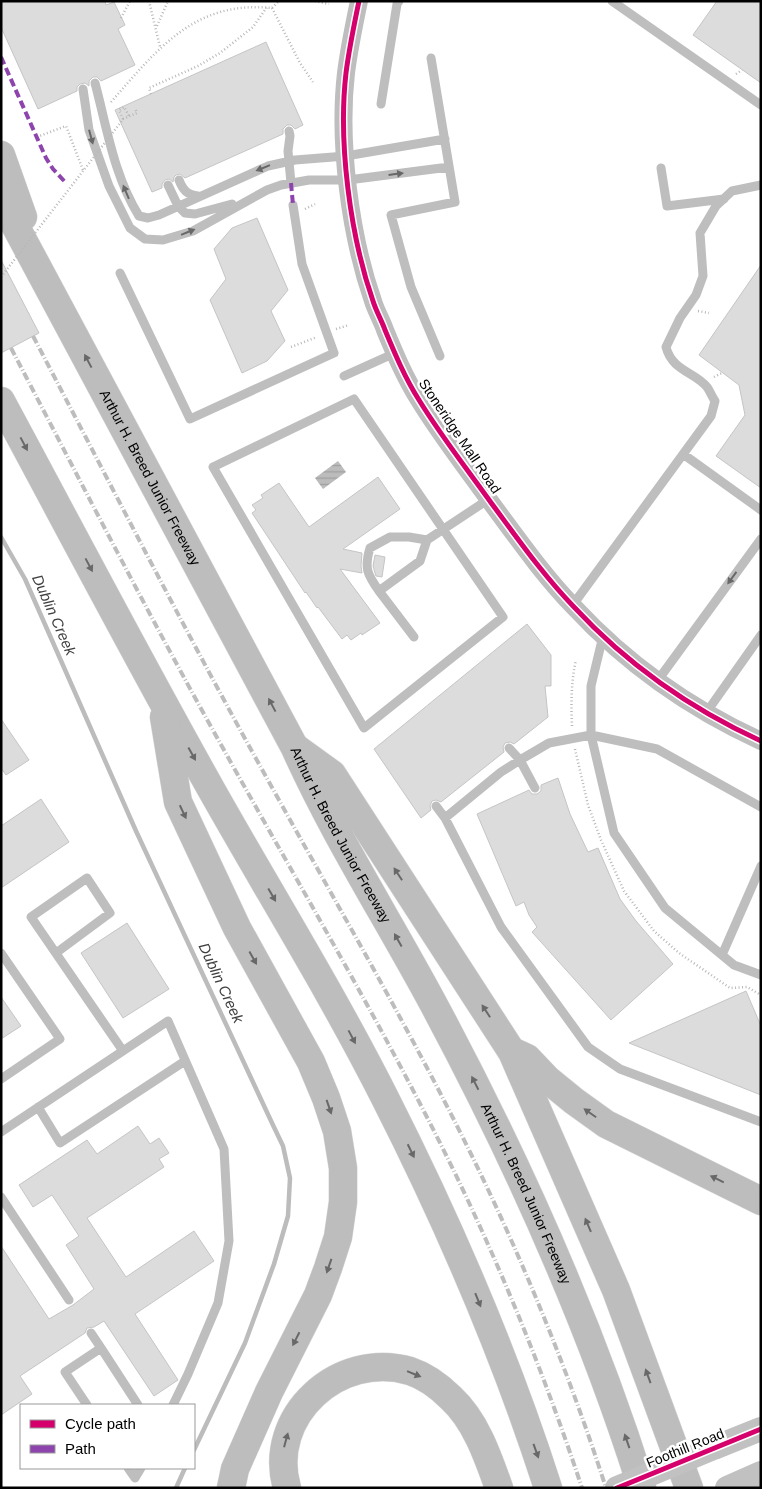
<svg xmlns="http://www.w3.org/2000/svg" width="762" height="1489" font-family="Helvetica,sans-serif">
<defs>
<pattern id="water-rules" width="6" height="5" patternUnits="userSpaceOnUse" patternTransform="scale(1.25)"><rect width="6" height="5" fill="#bcbcbc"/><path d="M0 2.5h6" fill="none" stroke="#a0a0a0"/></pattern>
</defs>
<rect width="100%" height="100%" fill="#fff"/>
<path fill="url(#water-rules)" d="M338,461l8,11 -23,17 -8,-11z"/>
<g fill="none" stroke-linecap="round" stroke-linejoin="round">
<path stroke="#bcbcbc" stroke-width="4.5" d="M1,537l24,42 111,252 136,292 11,23 7,32 -2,38 -14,48 -29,79 -51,107
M176,1488l9,-20"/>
</g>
<path fill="#dcdcdc" stroke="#c5c5c5" d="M1,1h104l1,4 8,-3 11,23 -7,4 17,36 -34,16 -4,-4h-4l-4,4v5l-4,-3 -5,1 -3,3v4l-39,18 -37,-82z
M717,1h44v82l-68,-48z
M266,42l37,83 -8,4 -4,-4h-4l-4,4v5l-98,44 -5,-4 -4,1 -2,2 -1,5 -4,-3 -4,1 -3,4v4l-10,4 -37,-82z
M257,218l31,72 -17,21 14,30 -18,20 -25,12 -32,-73 16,-21 -12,-30 18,-21z
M1,260l38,73 -38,20z
M761,265v223l-45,-32 29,-41 -6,-30 -40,-30z
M378,477l22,32 -57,40 19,4 -1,13 1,7 -22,-4 40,54 -18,12 -1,-2 -10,7 -4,-5 -5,4 -24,-32 -1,1 -11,-16 -1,1 -53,-80 4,-3 -4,-5 11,-7 -2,-3 18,-12 30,44z
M375,555l10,2 -3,20 -6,-1 -1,-3 -2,-7z
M527,624l24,31v31h-6l3,31 -34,27 -4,-2 -5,1 -2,4 1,5 -63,50 -5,-2 -4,1 -2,5 1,4 -10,8 -47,-69z
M1,719l28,41 -23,15 -5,-7z
M558,778l12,36 18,38 10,-4 22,51 16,22 37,43 -62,56 -79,-88 5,-5 -8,-12 -5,-13 -8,4 -39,-92 52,-24 3,4h5l4,-3v-6z
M41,799l28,43 -68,46v-62z
M127,923l42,66 -46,29 -42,-65z
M746,991l15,35v69l-132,-52z
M1,997l20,29 -20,13z
M138,1126l12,18 9,-6 10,15 -10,6 5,8 -77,51 39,59 68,-46 20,30 -79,53 43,66 -24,16 -50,-75 -10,6 -7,1 -2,5 -65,43 12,18 -31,21v-169l48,73 24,-14 21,-16 -28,-44 13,-9 -27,-41 -19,12 -14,-22 68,-45 10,14z"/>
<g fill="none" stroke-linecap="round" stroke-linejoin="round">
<defs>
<g id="motorway">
<path d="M1,155l22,62"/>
<path id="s1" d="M1,199l294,549c40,89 93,171 139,257 83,155 155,315 208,483"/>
<path d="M1,401c70,130 138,260 210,388 58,103 121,204 174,309 64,126 120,256 163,390"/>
<path d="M164,717l14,85 59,126 74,134 15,36 11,33 6,37v34l-5,35 -10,31 -10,27 -49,97 -34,77 -4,19"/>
<path d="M296,748l36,26 180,278 104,238 73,198"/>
<path d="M516,1053l11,5 20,21 27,22 32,23 155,77"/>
<path d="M287,1488c-21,-72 52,-138 123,-117 15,5 30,16 41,27 25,23 37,59 48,90"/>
</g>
</defs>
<use href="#motorway" stroke="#dbdbdb" stroke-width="29"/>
<path stroke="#b8b8b8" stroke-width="2.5" stroke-dasharray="1 2.5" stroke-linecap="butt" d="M149,1l11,46
M315,1l14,3
M272,8l28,55 13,19
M121,18l9,-17
M157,26l11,-25
M736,74l6,-4
M151,94l-2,-6 49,-22 22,-13 33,-26 14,-20
M111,102c46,-52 83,-102 161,-94l7,-7
M123,119l-4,-9 5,-3 5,9
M121,122l2,-3 14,-6 -2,-5
M37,137l29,-11 17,44
M305,209l10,-5
M698,311l11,2
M336,329l13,-4
M291,347l26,-10
M714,377l8,-4
M572,726c-1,-22 -1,-44 4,-66
M575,749l13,56 13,35 23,51 30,40 25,22 51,35 17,-1 14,8
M1,1422l3,-1"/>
<path stroke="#bebebe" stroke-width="9" d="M612,1l149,104
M431,58l24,144 -64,13 20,72 29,69
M95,83c12,45 19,93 44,133l9,2 11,-3 109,-49 27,-6 51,-4 99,-17
M83,89l6,41 20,56 21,42 15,11 18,1 30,-9 74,-41 14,-5 28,-5h39l101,-13
M381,104l16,-100 2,-3
M289,131l1,5 -2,15 3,32
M661,168l6,38 57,-7
M179,180c4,10 8,15 19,16
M168,185l10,21 7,7 10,1 37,-10
M120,273l70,146 144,-66 -32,-89 -9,-59
M344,376l51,-23
M354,399l149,218 -139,111 -151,-261z
M683,454l78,56
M427,540l-7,21 -41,30c-12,-17 -15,-23 -9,-43l20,-11h19l18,3 62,-41
M379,591l35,46
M572,606l139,-190 4,-15c-3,-4 -5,-10 -8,-14 -12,-15 -35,-16 -41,-40l14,-29 16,-23 7,-19 -3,-43 16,-27 16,-15 29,-6
M658,680l103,-141
M706,713l55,-78
M509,748l11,12 15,28
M436,806l9,12 56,-46 19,-12 29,-17 42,-8v-49l12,-50
M761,807l-104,-58 -66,-14 23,98 51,75 69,57 27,10
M445,818l56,109 87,120 32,22 141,53
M1,953l59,86 -59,40
M56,953l54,-40 -23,-35 -56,39 92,134
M722,955l39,-89
M38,1107l22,36 125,-82
M1,1132l167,-111 56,128 5,92 -11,62 -30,71 -15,31
M1,1197l68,103
M91,1333l10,15
M87,1405l-22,-33 36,-24 37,57
M128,1468l7,10 6,-10"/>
<path stroke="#bebebe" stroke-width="18" d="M359,1c-5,24 -10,48 -13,72 -8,69 4,162 27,228 3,10 9,20 12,29 10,24 20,48 34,70 22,36 48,69 73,104 26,35 51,71 82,103 52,56 117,102 187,134"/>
<path stroke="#c1c1c1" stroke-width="24" d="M716,1447l45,-18
M727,1488l34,-15"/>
<use href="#motorway" stroke="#bdbdbd" stroke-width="28"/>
<path stroke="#bdbdbd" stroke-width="4" stroke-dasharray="8 2.5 1 2.5" stroke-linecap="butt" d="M33,336c78,149 154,299 236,446 68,123 139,244 201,370 53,108 99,221 136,336
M11,348c70,134 139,270 213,402 76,137 156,271 225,411 52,106 96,215 133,327"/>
<path stroke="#b8b8b8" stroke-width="2.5" stroke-dasharray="1 2.5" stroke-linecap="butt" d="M1,277l120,-155"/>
<path stroke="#c1c1c1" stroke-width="24" d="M617,1488l99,-41"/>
<path stroke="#8e44ad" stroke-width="4" stroke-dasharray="8 4" stroke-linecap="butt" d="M1,57l45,101 7,11 13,14
M291,183l2,22"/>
<defs>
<path id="cycleway" d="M359,1c-5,24 -10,48 -13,72 -8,69 4,162 27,228 3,10 9,20 12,29 10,24 20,48 34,70 22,36 48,69 73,104 26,35 51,71 82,103 52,56 117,102 187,134
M617,1488l144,-59"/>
</defs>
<use href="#cycleway" stroke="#fff" stroke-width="8"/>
<use href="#cycleway" stroke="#d6006c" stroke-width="5"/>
</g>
<defs><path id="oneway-solid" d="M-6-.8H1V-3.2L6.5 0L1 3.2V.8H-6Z" transform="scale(1.25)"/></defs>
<g fill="#686868">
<use href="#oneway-solid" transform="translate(91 137) rotate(75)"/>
<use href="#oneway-solid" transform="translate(263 168) rotate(158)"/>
<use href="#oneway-solid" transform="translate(396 174) rotate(-7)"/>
<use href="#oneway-solid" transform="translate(126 192) rotate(-113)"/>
<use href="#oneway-solid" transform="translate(188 232) rotate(-22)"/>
<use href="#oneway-solid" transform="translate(88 361) rotate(-118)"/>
<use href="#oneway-solid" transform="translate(24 444) rotate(62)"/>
<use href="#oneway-solid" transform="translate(89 565) rotate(62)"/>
<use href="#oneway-solid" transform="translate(732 578) rotate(126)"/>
<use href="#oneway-solid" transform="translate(272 705) rotate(-118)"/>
<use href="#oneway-solid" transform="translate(192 754) rotate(61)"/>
<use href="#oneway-solid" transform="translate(183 812) rotate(65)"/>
<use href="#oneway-solid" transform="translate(398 874) rotate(-123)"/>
<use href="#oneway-solid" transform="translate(272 895) rotate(60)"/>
<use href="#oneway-solid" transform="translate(398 940) rotate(-119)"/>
<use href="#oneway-solid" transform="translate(253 958) rotate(61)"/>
<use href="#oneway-solid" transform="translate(486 1011) rotate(-123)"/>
<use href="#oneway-solid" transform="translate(352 1037) rotate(62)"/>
<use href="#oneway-solid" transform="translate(475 1083) rotate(-117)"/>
<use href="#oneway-solid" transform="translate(329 1107) rotate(71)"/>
<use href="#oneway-solid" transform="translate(590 1113) rotate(-145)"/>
<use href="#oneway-solid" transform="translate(411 1151) rotate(64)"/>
<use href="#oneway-solid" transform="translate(717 1179) rotate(-154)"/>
<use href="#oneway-solid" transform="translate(588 1225) rotate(-113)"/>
<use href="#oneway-solid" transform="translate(329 1266) rotate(109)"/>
<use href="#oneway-solid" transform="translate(478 1300) rotate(68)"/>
<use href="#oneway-solid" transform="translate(296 1339) rotate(117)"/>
<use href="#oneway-solid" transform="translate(414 1374) rotate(22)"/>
<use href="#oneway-solid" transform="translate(648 1376) rotate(-110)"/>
<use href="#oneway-solid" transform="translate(286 1440) rotate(-75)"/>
<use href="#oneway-solid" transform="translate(627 1441) rotate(-109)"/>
<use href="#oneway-solid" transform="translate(536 1451) rotate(70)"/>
</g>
<g text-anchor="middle" stroke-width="5" stroke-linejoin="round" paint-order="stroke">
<g font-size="14" fill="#000" stroke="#fff">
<text transform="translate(460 436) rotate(56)" y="5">Stoneridge Mall Road</text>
<text dy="5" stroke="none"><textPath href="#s1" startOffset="316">Arthur H. Breed Junior Freeway</textPath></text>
<text dy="5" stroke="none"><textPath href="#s1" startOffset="721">Arthur H. Breed Junior Freeway</textPath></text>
<text dy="5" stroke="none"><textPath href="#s1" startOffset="1125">Arthur H. Breed Junior Freeway</textPath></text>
<text transform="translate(685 1448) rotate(-22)" y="5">Foothill Road</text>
</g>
<g font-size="15" font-style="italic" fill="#404040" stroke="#fff">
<text transform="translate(54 615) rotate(66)" y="5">Dublin Creek</text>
<text transform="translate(221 983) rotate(65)" y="5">Dublin Creek</text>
</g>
</g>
<rect width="762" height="1489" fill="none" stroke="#000000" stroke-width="5"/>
<rect x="20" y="1404" width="175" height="65" fill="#ffffff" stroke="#999999"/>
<rect x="30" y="1420" width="25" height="8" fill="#d6006c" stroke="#999999"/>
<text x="65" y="1429" font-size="15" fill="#000000">Cycle path</text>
<rect x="30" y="1445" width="25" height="8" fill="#8e44ad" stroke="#999999"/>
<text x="65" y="1454" font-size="15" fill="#000000">Path</text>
</svg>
